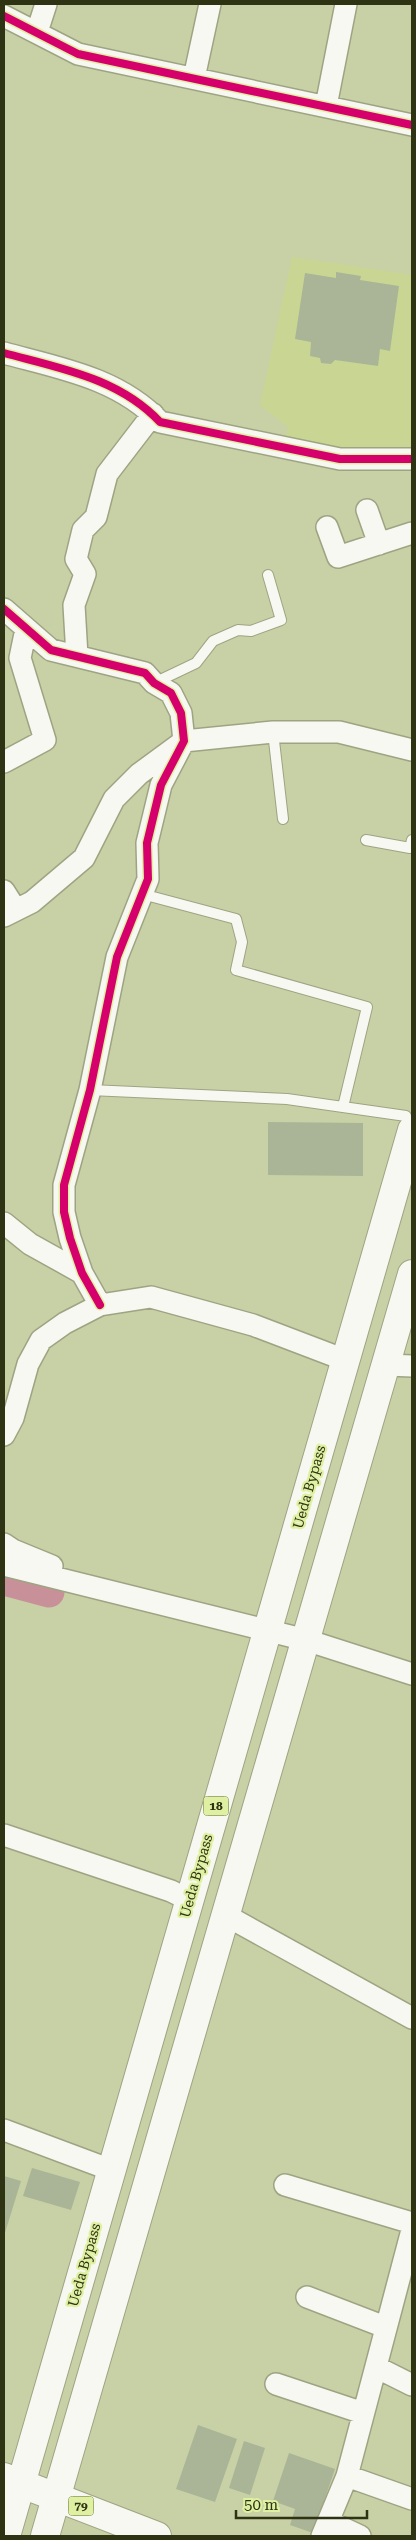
<svg xmlns="http://www.w3.org/2000/svg" width="416" height="2540" font-family="'Roboto Serif',serif">
<rect width="100%" height="100%" fill="#c8d0a6"/>
<path fill="#c9d693" d="M292,257l120,18v176l-36,-3 -34,3 -57,-12 3,-12 -28,-22z"/>
<g fill="none" stroke-linecap="round" stroke-linejoin="round">
<path stroke="#c89199" stroke-width="31" d="M4,1580l45,12"/>
</g>
<path fill="#a9b596" d="M336,272l25,4 -1,4 39,6 -9,65 -10,-2 -2,17 -43,-6 -4,4 -10,-1 -1,-5 -10,-2 1,-14 -16,-3 10,-66 31,5z
M268,1122l95,1v53l-95,-1z
M32,2168l48,14 -9,28 -48,-14z
M4,2176l17,5 -17,55z
M198,2425l39,14 -22,63 -39,-13z
M244,2441l21,7 -15,47 -21,-7z
M289,2453l46,16 -22,64 -23,-8 5,-16 -22,-8z"/>
<g fill="none" stroke-linecap="round" stroke-linejoin="round">
<defs>
<path id="lane" d="M154,683l42,-20 17,-22 25,-11 13,1 30,-11 -13,-45
M273,732l10,87
M366,840l44,8 2,-8
M142,894l94,25 6,23 -6,28 131,37 -24,100
M90,1090l197,9 119,17"/>
<path id="street" d="M4,16l74,38 334,71
M37,32l9,-28
M194,78l16,-74
M326,106l20,-102
M4,353c55,15 115,25 156,69l180,37h72
M367,510l12,34
M327,527l11,30 74,-24
M4,609l47,41 94,23 9,10 17,10 10,20 3,28 -23,44 -14,58 1,36 -31,78 -27,133 -26,95v27l6,26 12,35 18,32
M77,656l-3,-51 11,-31 -9,-15 7,-29 13,-13 11,-43 46,-60
M4,762l41,-22 -25,-82 6,-29
M4,891l12,19
M4,916l28,-14 52,-44 30,-59 25,-25 45,-33 89,-9h66l73,18
M4,1223l26,21 52,29
M387,1365l25,1
M4,1435l9,-17 15,-54 13,-24 24,-17 35,-18 51,-8 102,28 92,35
M4,1544l9,6 39,16
M4,1565l302,75 106,34
M4,1835l167,56 18,9
M227,1916l185,102
M4,2130l107,40
M285,2185l127,38
M307,2297l78,30
M376,2367l36,18
M276,2384l87,29
M347,2476l65,23
M328,2521l32,15
M322,2536l25,-60 65,-246"/>
<path id="primary" d="M4,2477l153,59"/>
<path id="highway" d="M6,2536l406,-1406
M45,2536l367,-1262"/>
</defs>
<use href="#lane" stroke="#9ea482" stroke-width="12"/>
<use href="#street" stroke="#9ea482" stroke-width="24"/>
<use href="#primary" stroke="#9ea482" stroke-width="30"/>
<use href="#highway" stroke="#9ea482" stroke-width="30"/>
<path stroke="#c7cabd" stroke-width="3" stroke-dasharray="4 4" stroke-linecap="butt" d="M73,2534l1,2"/>
<use href="#lane" stroke="#f7f8f2" stroke-width="10"/>
<use href="#street" stroke="#f7f8f2" stroke-width="21"/>
<use href="#primary" stroke="#f7f8f2" stroke-width="28"/>
<use href="#highway" stroke="#f7f8f2" stroke-width="28"/>
<defs>
<path id="cycleway" d="M4,16l74,38 334,71
M4,353c55,15 115,25 156,69l180,37h72
M4,609l47,41 94,23 9,10 17,10 10,20 3,28 -23,44 -14,58 1,36 -31,78 -27,133 -26,95v27l6,26 12,35 18,32"/>
</defs>
<use href="#cycleway" stroke="#dff0a2" stroke-width="11"/>
<use href="#cycleway" stroke="#d6006c" stroke-width="8"/>
</g>
<g text-anchor="middle" stroke-width="4.5" stroke-linejoin="round" paint-order="stroke">
<g fill="#dff0a2" stroke="#626c3e" stroke-width="1">
<rect x="203.5" y="1796.5" width="25" height="19" rx="4"/>
<rect x="68.5" y="2496.5" width="25" height="19" rx="4"/>
</g>
<g font-size="12" font-weight="bold" fill="#2d3313">
<text x="216" y="1810">18</text>
<text x="81" y="2510">79</text>
</g>
<g font-size="14" fill="#2d3313" stroke="#dff0a2">
<text transform="translate(309 1487) rotate(-74)" y="5">Ueda Bypass</text>
<text transform="translate(196 1876) rotate(-74)" y="5">Ueda Bypass</text>
<text transform="translate(84 2265) rotate(-74)" y="5">Ueda Bypass</text>
</g>
</g>
<rect width="416" height="2540" fill="none" stroke="#2d3313" stroke-width="10"/>
<path d="M236 2510v8h131v-8" fill="none" stroke="#2d3313" stroke-width="2.5"/>
<text x="244" y="2510" font-size="15" fill="#2d3313" stroke="#dff0a2" stroke-width="4" paint-order="stroke">50 m</text>
</svg>
